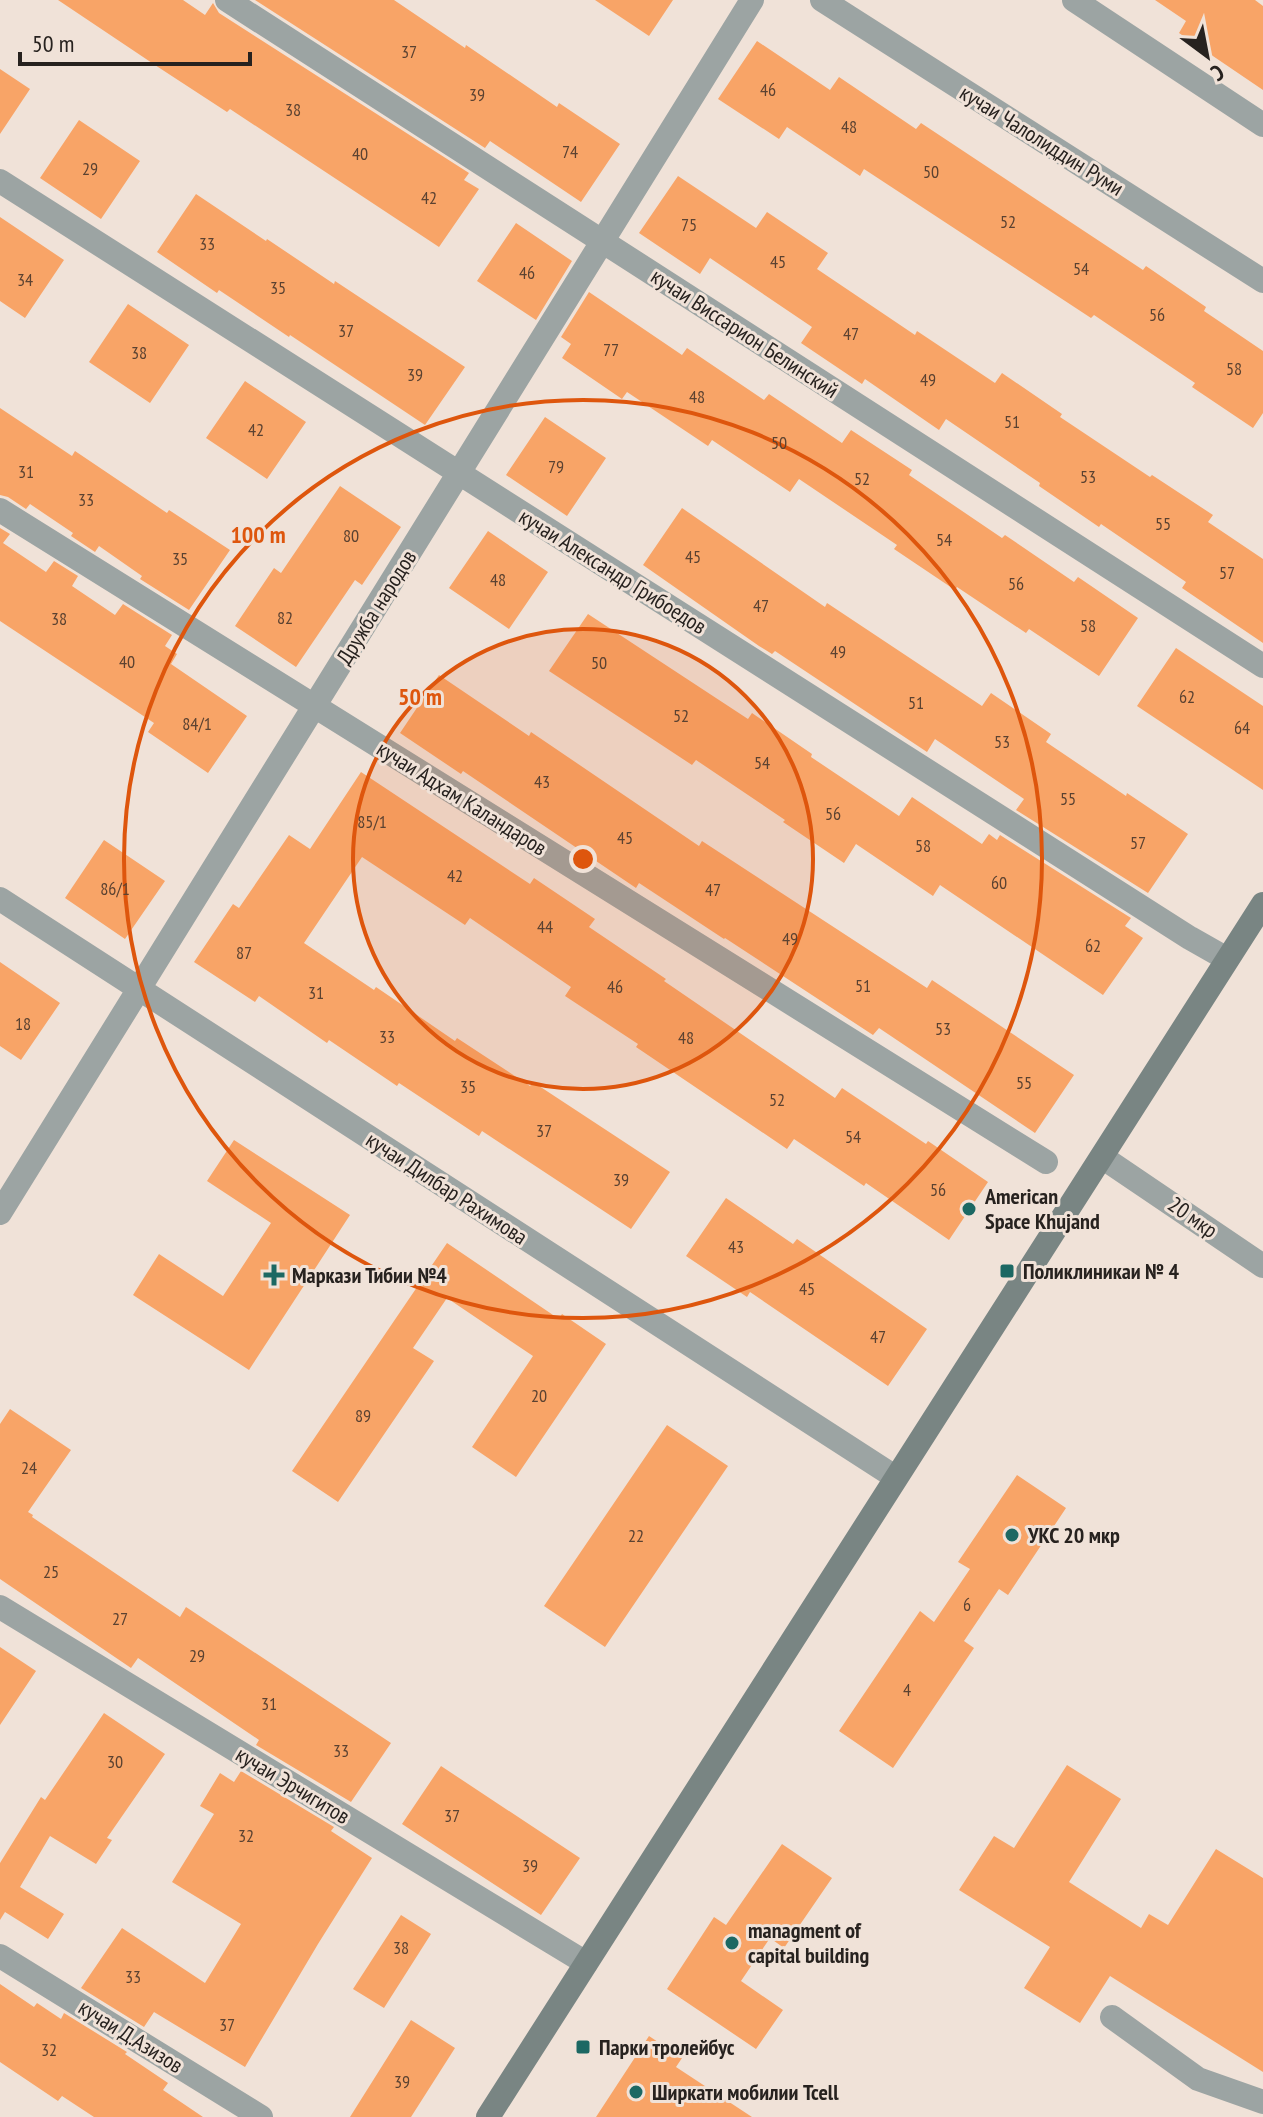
<svg xmlns="http://www.w3.org/2000/svg" width="1263" height="2117" font-family="'PT Sans Narrow',sans-serif">
<rect width="100%" height="100%" fill="#f0e2d8"/>
<path fill="#f8a467" d="M58,0h125l22,15 8,-12 6,10 250,160 -5,7 15,9 -40,58 -209,-138 -3,3 -69,-45z
M255,0h139l71,48 1,-3 91,62 2,-4 61,41 -39,58 -91,-61 -5,7z
M595,0h78l-24,36z
M1155,0h100l8,6v84l-84,-57 7,-12z
M757,41l73,49 9,-13 77,52 5,-6 222,147 3,-4 60,41 -2,4 59,40v62l-10,15 -61,-41 3,-4 -101,-68 -3,3 -227,-149 -4,7 -73,-49 -8,12 -61,-40z
M0,69l30,20 -30,45z
M79,120l61,41 -39,58 -61,-41z
M678,176l78,52 11,-16 61,41 -11,16 98,66 2,-4 78,52 7,-10 60,41 -2,3 90,60 2,-2 61,40 -5,7 55,37v84l-81,-55 4,-6 -85,-58 -2,3 -60,-41 1,-3 -94,-64 -7,11 -74,-51 -3,5 -61,-41 11,-16 -102,-69 -10,16 -61,-41z
M196,194l70,47 1,-2 67,45 1,-3 130,86 -40,58 -135,-90 -1,2 -70,-47 -2,3 -60,-41z
M0,217l64,43 -39,58 -25,-17z
M516,223l56,38 -36,59 -59,-39z
M589,292l93,63 5,-7 77,52 5,-6 73,49 9,-13 61,40 -3,5 93,63 3,-3 69,47 4,-5 60,41 -39,58 -70,-47 -3,4 -69,-46 -2,3 -61,-41 3,-4 -98,-66 -9,13 -78,-52 -4,6 -81,-54 -5,7 -60,-41 9,-14 -10,-7z
M128,304l61,41 -39,58 -61,-41z
M245,381l61,41 -39,57 -61,-41z
M0,408l72,48 3,-5 92,62 2,-3 61,40 -41,60 -49,-31 2,-3 -43,-30 -4,6 -24,-16 2,-3 -43,-29 -4,5 -18,-12 -8,-2z
M545,417l61,41 -39,58 -61,-41z
M340,486l61,41 -39,58 -7,-5 -59,87 -61,-41 39,-58 7,5z
M682,508l143,99 2,-4 155,103 9,-13 60,41 -5,8 80,54 1,-3 61,41 -40,59 -132,-83 8,-11 -89,-60 -8,13 -152,-101 -3,3 -13,-8 -116,-81z
M0,528l10,6 -7,9 43,29 8,-11 24,15 -6,10 43,29 8,-11 49,31 -7,11 12,8 -6,10 76,52 -39,57 -60,-41 6,-9 -154,-102z
M488,531l60,41 -39,57 -60,-41z
M588,614l160,105 4,-6 60,41 -1,3 88,59 13,-19 70,47 7,-10 8,6 3,-5 131,83 -6,8 18,12 -40,57 -163,-110 -7,11 -77,-52 -12,19 -61,-41 2,-2 -89,-60 -4,5 -143,-94z
M1176,648l87,58v84l-126,-84z
M439,675l90,61 2,-4 168,114 3,-5 225,147 5,-8 142,95 -39,58 -156,-105 -6,7 -148,-97 -1,1 -85,-56 -3,5 -173,-117 -2,3 -61,-41z
M361,772l169,112 4,-6 61,41 -6,8 77,52 -2,2 171,117 7,-10 84,56 2,-3 60,41 -39,58 -83,-57 -2,3 -70,-47 -7,10 -151,-102 2,-3 -73,-48 6,-9 -101,-69 -5,7 -103,-68 -58,86 70,47 2,-3 79,54 2,-3 73,48 3,-4 137,90 -39,57 -149,-98 -3,5 -80,-53 -2,3 -68,-46 -2,3 -68,-47 -4,6 -61,-40 39,-58 6,4 50,-73 21,14z
M104,840l61,41 -40,58 -60,-41z
M0,962l60,41 -39,57 -21,-14z
M234,1140l116,75 -101,155 -116,-75 26,-41 64,42 48,-73 -64,-42z
M726,1198l67,46 4,-5 130,90 -39,57 -138,-94 -3,5 -61,-41z
M447,1243l112,76 3,-5 44,30 -90,133 -44,-30 61,-91 -86,-58 -34,50 21,13 -96,141 -46,-31z
M10,1409l61,41 -43,62 5,3 -1,2 148,100 6,-10 205,136 -40,59 -95,-57 3,-5 -121,-82 -7,10 -131,-89v-155z
M667,1425l61,41 -123,181 -61,-41z
M1017,1475l49,33 -58,87 -9,-6 -35,52 10,7 -81,120 -54,-37 81,-120 14,11 36,-53 -12,-7z
M0,1647l36,24 -36,54z
M104,1713l61,41 -58,84 5,2 -16,24 -46,-28 -30,51 44,27 -16,25 -43,-27 -5,8v-57l41,-66 4,3z
M1067,1765l54,34 -52,83 72,46 8,-14 19,11 48,-76 47,29v194l-153,-96 -30,47 -56,-35 26,-41 -91,-57 35,-54 20,12z
M441,1766l139,92 -39,57 -139,-91z
M241,1771l93,56 -3,4 41,27 -54,86 -73,123 -91,-55 -10,15 -63,-39 41,-60 83,55 36,-59 -69,-42 42,-68 -14,-8 20,-33 14,9z
M782,1844l50,34 -48,70 -14,-10 -29,43 42,29 -27,39 -89,-60 47,-72 12,8z
M401,1915l30,19 -47,74 -31,-19z
M0,1984l34,23 3,-4 24,16 3,-6 63,39 -2,2 43,29 -5,7 40,27h-109l-32,-21 -4,5 -58,-39z
M411,2020l44,28 -44,69h-61z
M649,2036l33,22 -6,9 76,50h-156z"/>
<g fill="none" stroke-linecap="round" stroke-linejoin="round">
<path stroke="#9ca4a3" stroke-width="24" d="M227,0l1036,666
M822,0l441,281
M1074,0l189,125
M0,181l1190,757 37,21
M0,510l1046,652
M0,899l895,578
M1102,1157l161,109
M0,1213l752,-1213
M0,1607l586,356
M0,1956l261,161
M1112,2017l86,62 65,23"/>
<path stroke="#798583" stroke-width="24" d="M488,2117l775,-1213"/>
</g>
<circle cx="583" cy="859" r="230" fill="#de560d" fill-opacity=".12"/>
<g fill="none" stroke="#de560d" stroke-width="4">
<circle cx="583" cy="859" r="230"/>
<circle cx="583" cy="859" r="459"/>
</g>
<g fill="#1c6863" stroke="#f0e2d8" stroke-width="3">
<circle cx="969" cy="1209" r="8"/>
<rect x="999" y="1263" width="16" height="16" rx="4"/>
<path d="M270 1263h8v8h8v8h-8v8h-8v-8h-8v-8h8z"/>
<circle cx="1012" cy="1535" r="8"/>
<circle cx="732" cy="1943" r="8"/>
<rect x="575" y="2039" width="16" height="16" rx="4"/>
<circle cx="636" cy="2092" r="8"/>
</g>
<g text-anchor="middle" stroke-width="6" stroke-linejoin="round" paint-order="stroke">
<g font-size="18" fill="#5b4231">
<text x="409" y="58">37</text>
<text x="768" y="96">46</text>
<text x="477" y="101">39</text>
<text x="293" y="116">38</text>
<text x="849" y="133">48</text>
<text x="570" y="158">74</text>
<text x="360" y="160">40</text>
<text x="90" y="175">29</text>
<text x="931" y="178">50</text>
<text x="429" y="204">42</text>
<text x="1008" y="228">52</text>
<text x="689" y="231">75</text>
<text x="207" y="250">33</text>
<text x="778" y="268">45</text>
<text x="1081" y="275">54</text>
<text x="527" y="279">46</text>
<text x="25" y="286">34</text>
<text x="278" y="294">35</text>
<text x="1157" y="321">56</text>
<text x="346" y="337">37</text>
<text x="851" y="340">47</text>
<text x="611" y="356">77</text>
<text x="139" y="359">38</text>
<text x="1234" y="375">58</text>
<text x="415" y="381">39</text>
<text x="928" y="386">49</text>
<text x="697" y="403">48</text>
<text x="1012" y="428">51</text>
<text x="256" y="436">42</text>
<text x="779" y="449">50</text>
<text x="556" y="473">79</text>
<text x="26" y="478">31</text>
<text x="1088" y="483">53</text>
<text x="862" y="485">52</text>
<text x="86" y="506">33</text>
<text x="1163" y="530">55</text>
<text x="351" y="542">80</text>
<text x="944" y="546">54</text>
<text x="693" y="563">45</text>
<text x="180" y="565">35</text>
<text x="1227" y="579">57</text>
<text x="498" y="586">48</text>
<text x="1016" y="590">56</text>
<text x="761" y="612">47</text>
<text x="285" y="624">82</text>
<text x="59" y="625">38</text>
<text x="1088" y="632">58</text>
<text x="838" y="658">49</text>
<text x="127" y="668">40</text>
<text x="599" y="669">50</text>
<text x="1187" y="703">62</text>
<text x="916" y="709">51</text>
<text x="681" y="722">52</text>
<text x="197" y="730">84/1</text>
<text x="1242" y="734">64</text>
<text x="1002" y="748">53</text>
<text x="762" y="769">54</text>
<text x="542" y="788">43</text>
<text x="1068" y="805">55</text>
<text x="833" y="820">56</text>
<text x="372" y="828">85/1</text>
<text x="625" y="844">45</text>
<text x="1138" y="849">57</text>
<text x="923" y="852">58</text>
<text x="455" y="882">42</text>
<text x="999" y="889">60</text>
<text x="115" y="895">86/1</text>
<text x="713" y="896">47</text>
<text x="545" y="933">44</text>
<text x="790" y="945">49</text>
<text x="1093" y="952">62</text>
<text x="244" y="959">87</text>
<text x="863" y="992">51</text>
<text x="615" y="993">46</text>
<text x="316" y="999">31</text>
<text x="23" y="1030">18</text>
<text x="943" y="1035">53</text>
<text x="387" y="1043">33</text>
<text x="686" y="1044">48</text>
<text x="1024" y="1089">55</text>
<text x="468" y="1093">35</text>
<text x="777" y="1106">52</text>
<text x="544" y="1137">37</text>
<text x="853" y="1143">54</text>
<text x="621" y="1186">39</text>
<text x="938" y="1196">56</text>
<text x="736" y="1253">43</text>
<text x="807" y="1295">45</text>
<text x="878" y="1343">47</text>
<text x="539" y="1402">20</text>
<text x="363" y="1422">89</text>
<text x="29" y="1474">24</text>
<text x="636" y="1542">22</text>
<text x="51" y="1578">25</text>
<text x="967" y="1611">6</text>
<text x="120" y="1625">27</text>
<text x="197" y="1662">29</text>
<text x="907" y="1696">4</text>
<text x="269" y="1710">31</text>
<text x="341" y="1757">33</text>
<text x="115" y="1768">30</text>
<text x="452" y="1822">37</text>
<text x="246" y="1842">32</text>
<text x="530" y="1872">39</text>
<text x="401" y="1954">38</text>
<text x="133" y="1983">33</text>
<text x="227" y="2031">37</text>
<text x="49" y="2056">32</text>
<text x="402" y="2088">39</text>
</g>
<g font-size="22" fill="#27221f" stroke="#f0e2d8">
<text transform="translate(1042 140) rotate(32)" y="8">кучаи Чалолиддин Руми</text>
<text transform="translate(745 333) rotate(33)" y="8">кучаи Виссарион Белинский</text>
<text transform="translate(613 571) rotate(32)" y="8">кучаи Александр Грибоедов</text>
<text transform="translate(376 607) rotate(-58)" y="8">Дружба народов</text>
<text transform="translate(462 798) rotate(32)" y="8">кучаи Адхам Каландаров</text>
<text transform="translate(447 1188) rotate(33)" y="8">кучаи Дилбар Рахимова</text>
<text transform="translate(1193 1217) rotate(35)" y="8">20 мкр</text>
<text transform="translate(293 1785) rotate(31)" y="8">кучаи Эрчигитов</text>
<text transform="translate(131 2036) rotate(32)" y="8">кучаи Д.Азизов</text>
</g>
<g font-size="22" font-weight="bold" fill="#27221f" stroke="#f0e2d8" text-anchor="start">
<text x="985" y="1204">American<tspan x="985" dy="25">Space Khujand</tspan></text>
<text x="1023" y="1279">Поликлиникаи № 4</text>
<text x="292" y="1283">Маркази Тибии №4</text>
<text x="1028" y="1543">УКС 20 мкр</text>
<text x="748" y="1938">managment of<tspan x="748" dy="25">capital building</tspan></text>
<text x="599" y="2055">Парки тролейбус</text>
<text x="652" y="2100">Ширкати мобилии Tcell</text>
</g>
</g>
<circle cx="583" cy="859" r="12" fill="#de560d" stroke="#f0e2d8" stroke-width="4"/>
<g font-size="24" text-anchor="middle" font-weight="bold" fill="#de560d" stroke="#f0e2d8" stroke-width="6" stroke-linejoin="round" paint-order="stroke">
<text x="258" y="543">100 m</text>
<text x="420" y="705">50 m</text>
</g>
<g transform="translate(1207 56) rotate(148)" stroke="#f0e2d8" stroke-width="6" paint-order="stroke">
<path d="M0-6L14 30L0 20L-14 30Z" fill="#27221f"/>
<text y="-12" font-size="22" font-weight="bold" text-anchor="middle" fill="#27221f">С</text>
</g>
<path d="M20 52v12h230v-12" fill="none" stroke="#27221f" stroke-width="4"/>
<text x="32" y="52" font-size="24" fill="#27221f" stroke="#f0e2d8" stroke-width="6" paint-order="stroke">50 m</text>
</svg>
